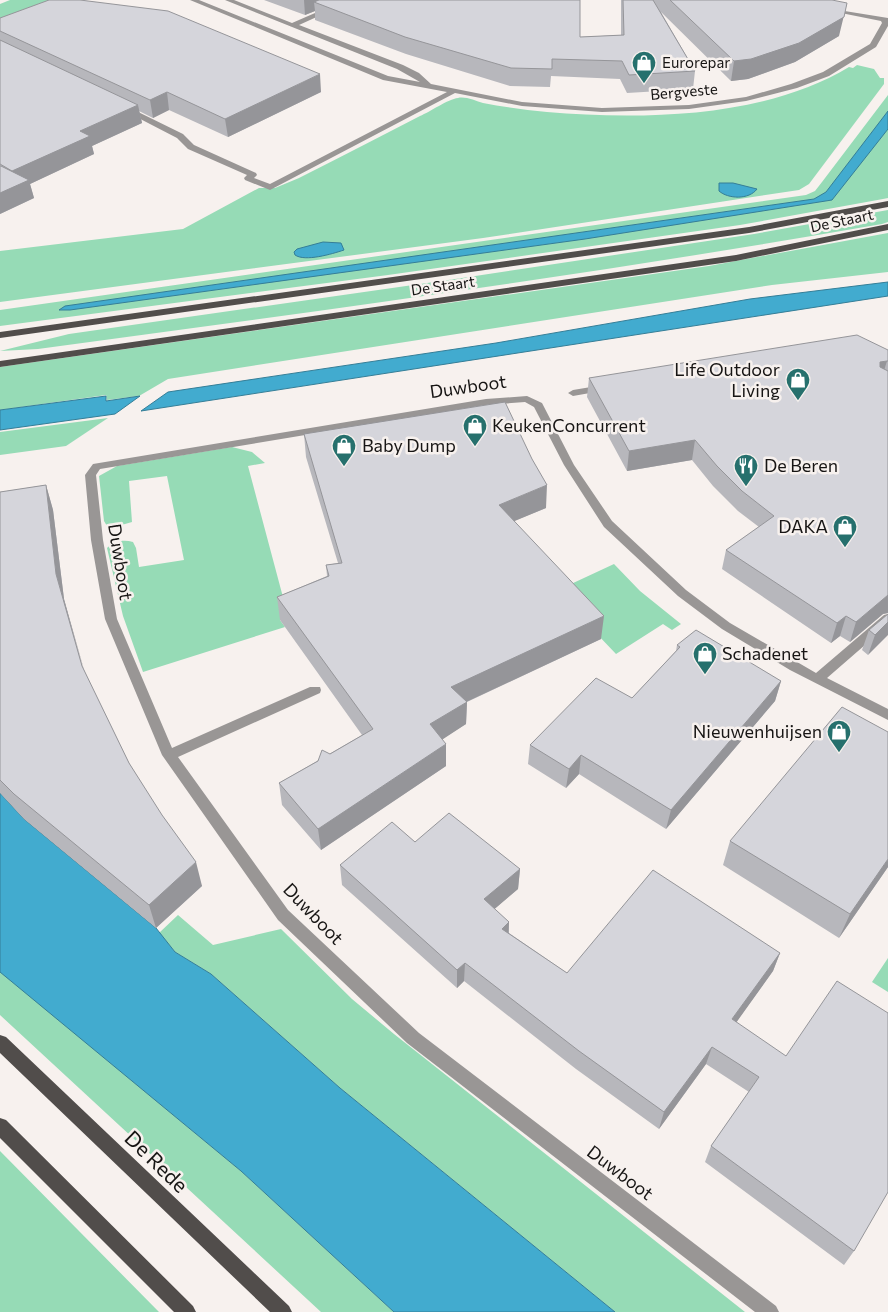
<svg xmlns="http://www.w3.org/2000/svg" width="888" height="1312" font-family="Commissioner,sans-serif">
<rect width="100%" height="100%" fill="#f7f1ee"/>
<path fill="#96dbb6" d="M10,0h53l-63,24v-20z
M857,65l17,4 6,9h4v6l-75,100 -10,6 -316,48 -483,64v-51l183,-22 76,-41h16l24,-10c41,-21 81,-41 121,-62 10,-4 28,-17 38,-18 7,-2 18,3 25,5 21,4 43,7 64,9 95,8 218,6 302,-45l4,1z
M888,95v103l-5,1 -143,26 -352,50 -388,51v-16l806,-115 9,-4 7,-9z
M888,210v12l-6,2c-280,49 -562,87 -844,125l-38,2 69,-17 393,-56 292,-44z
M888,233v39l-116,13 -604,94 -29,17 -32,4 -1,-5 -106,15v-43l709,-101z
M108,418l-42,28 -66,9v-23z
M232,447l20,5 13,11 -17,3 40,150 -8,4 5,7 -142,45 -20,-56 -16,-68c6,-7 17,-9 26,-6l3,6 3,19 45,-7 -17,-84 -38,5 3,41 -21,6 -4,-2 -3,-5 -5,-45 18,-10z
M614,564l26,27 41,33 -9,6 -9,-6 -47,30 -60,-63z
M178,915l35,30 68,-16 71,70 42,35 351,278h-130l-275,-224 -129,-114 -36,-22 -16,-19z
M888,958v34l-16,-10z
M0,971l241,200 153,141h-73l-321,-297z
M0,1151l159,161h-159z"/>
<path fill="#42abcf" stroke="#357e97" d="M888,111v18l-56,71 -247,39 -515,71h-11l6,-4 749,-107 12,-7z
M719,183h14l24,6c-8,11 -29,10 -38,2z
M323,242l18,1 3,7c-12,4 -39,12 -49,5l-1,-3 3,-3z
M888,282v14l-747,115 27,-19 328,-49 254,-44z
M106,396v5l34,-5 -25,18 -115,16v-20z
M0,793l24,26 132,109 19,24 36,22 129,114 275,224h-221l-153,-141 -241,-199z"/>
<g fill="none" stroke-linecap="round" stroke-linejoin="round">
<path fill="#999695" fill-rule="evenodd" d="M190,0h9l189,76 32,6 -23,-13 -172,-69h9l58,23 53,-23h9l-55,25 104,40 16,8 12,11 91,18 80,6 87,-3 57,-8 45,-13 32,-12 47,-28 12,-21 -1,-2 -55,-11v-2l62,10v8l-12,21 -47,29 -32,12 -51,13 -57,8 -87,3 -80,-6 -67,-13 -185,97 -25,-10 -1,-2 3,-3 -59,-26 -11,-11 -56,-29 7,-2 55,27 11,11 62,28 1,2 -3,3 16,6 177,-92 -64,-12z
M603,385l5,3 -1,2 -34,6 -5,-3 5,-3z
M527,396l15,7 32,62 38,56 74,69 44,33 86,50 68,-58 4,-1v11l-61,53 61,31v11l-98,-50 -68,-41 -44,-33 -74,-69 -40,-62 -30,-58 -9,-5 -39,3 -386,64 -4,6 7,65 14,79 55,129 138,-61h10l1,3 -1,3 -142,64 110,153 131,123 357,273 3,6h-24l-348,-269 -129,-123 -116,-165 -57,-136 -14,-79 -6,-65 8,-11 393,-65z"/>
<path fill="#514d4b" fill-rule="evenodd" d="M888,201v6l-139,26 -749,105v-6l749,-105z
M888,224v6l-152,31 -736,106v-6l736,-106z
M0,1035l6,2 283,269 3,6h-22l-270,-259z
M0,1118l6,2 187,186 3,6h-22l-174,-174z"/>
</g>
<path fill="#b7b7bc" d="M264,0h316v37l41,-2v-35h211l7,36 -44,26 -47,17 -17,2 -70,-69 34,59 -2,18 -66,4 -7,-14 -69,-3 -1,11 -40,-1 -104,-32 -91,-34v-9l-10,4z
M0,18l321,74 -93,45 -59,-27 -16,8 -14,-7 3,12 -50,23 2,8 -64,30 4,14 -34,16z
M888,350v263l-5,1 -33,28 -10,-6 -9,7 -109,-74 4,-19 33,-23 -21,-16 -25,-25 -21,-26 -65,11 -40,-74 2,-19z
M304,434l242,74 -32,13 87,118 -134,63 -1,22 -24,15 4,27 -125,84 -39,-45 -3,-22 83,-48 -82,-115 -3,-23 50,-21 -1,-11 12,-2 -32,-106z
M46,485l7,25 11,89 19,70 46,94 73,123 -46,42 -132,-109 -24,-26v-301z
M888,614l-20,41 -6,-5 7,-20z
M677,645l104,36 -6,20 -109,128 -87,-55 -13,14 -38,-24 2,-19 102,-47 44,-47z
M730,841l158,26 -49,71 -116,-73z
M415,842l105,27 -2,20 -24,20 15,13v11l58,40 213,-20 -7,18 -37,51 118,229 -10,14 -139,-103 6,-16 38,-54 -43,-28 -47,65 -83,-60 -112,-88 -7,7 -115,-103 -2,-20z"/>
<path fill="#959599" d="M304,0h36l-26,2 1,9 -10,4z
M847,3l-8,33 -44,26 -47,17 -17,2 3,-20z
M320,74l1,18 -93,45 -3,-18z
M167,92l2,18 -16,8 -3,-18z
M138,105l4,18 -50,23 2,8 -64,30 4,14 -34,16v-21l12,-22 68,-40z
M887,361l-6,19 -6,2 5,-20z
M695,440l-3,20 -65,11 2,-20z
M46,485l7,25 11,89 26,92 -34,-117z
M547,485l-1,23 -48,20 1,-23z
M888,595v18l-5,1 -33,28 6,-20z
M604,616l-3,23 -150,70v-22z
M846,616l-6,20 -9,7 6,-20z
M888,622v13l-20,20 7,-20z
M781,681l-6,20 -109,128 5,-19z
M467,702l-1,22 -35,23 -1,-23z
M446,744v22l-125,84 -3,-21z
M581,755l-2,19 -13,14 3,-19z
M888,859v8l-49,71 11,-24z
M196,862l6,24 -46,42 -7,-23z
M520,869l-2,20 -35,30 1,-20z
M509,922l-1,19 -6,-12z
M780,953l-7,18 -47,66 6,-18z
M465,963l-1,18 -7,7v-18z
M712,1047l-6,17 -47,65 5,-17z"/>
<path fill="#d5d5db" stroke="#959599" d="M49,0h31l88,11 152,63 -95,45 -58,-27 -17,8 -150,-69v-13z
M319,0h261v37l44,-2 -1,-35h30l42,71 -66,4 -7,-14 -70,-2v10l-41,-1 -106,-31 -91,-35z
M670,0h162l15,3 -3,14 -45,26 -48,16 -17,2z
M0,40l138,65 -58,26 10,5 -78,35 -12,-7z
M0,166h1l28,14 -29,13z
M857,335l31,15v11h-1l-7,1v5l8,4v224l-32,27 -10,-6 -9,7 -111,-73 48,-34 -32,-25 -25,-25 -22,-26 -66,11 -40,-73z
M505,402l27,57 15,26 -48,20 105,111 -153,71 16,15 -37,22 16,20 -128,85 -39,-46 39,-22 4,-11 8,4 43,-25 -96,-132 52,-21 -3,-11 16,-2 -38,-129z
M46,485l10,89 26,92 47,97 33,52 34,47 -47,43 -135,-111 -14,-14v-288z
M888,614v8l-13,13 -6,-5z
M696,630l85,51 -110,129 -90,-55 -12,14 -39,-24 66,-67 36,20 48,-51 -3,-2z
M842,707l46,25v127l-38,55 -120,-73z
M449,813l71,56 -36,30 25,23 -7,7 65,44 86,-103 127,83 -48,66 54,37 51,-75 51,32v179l-34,59 -143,-105 48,-69 -47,-30 -48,65 -85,-61 -114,-88 -8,7 -117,-105 52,-43 23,20z"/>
<defs>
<symbol id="shop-pin" viewBox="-11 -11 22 30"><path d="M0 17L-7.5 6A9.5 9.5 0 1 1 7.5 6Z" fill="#26706d" stroke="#f7f1ee"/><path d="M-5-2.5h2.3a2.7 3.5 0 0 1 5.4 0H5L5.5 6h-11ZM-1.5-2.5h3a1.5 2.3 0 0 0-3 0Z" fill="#fff"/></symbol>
<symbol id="restaurant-pin" viewBox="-11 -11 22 30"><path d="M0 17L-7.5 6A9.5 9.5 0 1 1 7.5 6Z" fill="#26706d" stroke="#f7f1ee"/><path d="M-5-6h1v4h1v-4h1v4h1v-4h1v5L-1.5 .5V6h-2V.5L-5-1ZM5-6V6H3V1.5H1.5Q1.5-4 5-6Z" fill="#fff"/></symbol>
</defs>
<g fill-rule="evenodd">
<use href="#shop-pin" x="630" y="49" width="28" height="38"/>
<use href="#shop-pin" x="784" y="366" width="28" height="38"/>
<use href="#shop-pin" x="461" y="412" width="28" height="38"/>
<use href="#shop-pin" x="330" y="432" width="28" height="38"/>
<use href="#restaurant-pin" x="732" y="452" width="28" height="38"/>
<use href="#shop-pin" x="831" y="513" width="28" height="38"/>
<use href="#shop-pin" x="691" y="640" width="28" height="38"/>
<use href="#shop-pin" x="825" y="718" width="28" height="38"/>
</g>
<g text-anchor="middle" stroke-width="5" stroke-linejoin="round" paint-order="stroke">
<g font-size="15" fill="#171514" stroke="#f7f1ee" text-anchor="start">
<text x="662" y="68">Eurorepar</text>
</g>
<g font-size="15" fill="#171514" stroke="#f7f1ee">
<text transform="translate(684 92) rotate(-5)" y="5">Bergveste</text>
<text transform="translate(842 221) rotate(-12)" y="5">De Staart</text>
<text transform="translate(443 286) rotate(-8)" y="5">De Staart</text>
</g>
<g font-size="18" fill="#171514" stroke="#f7f1ee" text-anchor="start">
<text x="780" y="376" text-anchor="end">Life Outdoor<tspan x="780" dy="21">Living</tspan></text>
<text x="492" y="432">KeukenConcurrent</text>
<text x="362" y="452">Baby Dump</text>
<text x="764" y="472">De Beren</text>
<text x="828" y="533" text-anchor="end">DAKA</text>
<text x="722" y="660">Schadenet</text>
<text x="822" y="738" text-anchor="end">Nieuwenhuijsen</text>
</g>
<g font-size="18" fill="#171514" stroke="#f7f1ee">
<text transform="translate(468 387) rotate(-8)" y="6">Duwboot</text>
<text transform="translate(120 562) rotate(81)" y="6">Duwboot</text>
<text transform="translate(313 914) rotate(46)" y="6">Duwboot</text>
<text transform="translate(620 1173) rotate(37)" y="6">Duwboot</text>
</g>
<g font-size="21" fill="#171514" stroke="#f7f1ee">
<text transform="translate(156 1162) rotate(44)" y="7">De Rede</text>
</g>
</g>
</svg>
